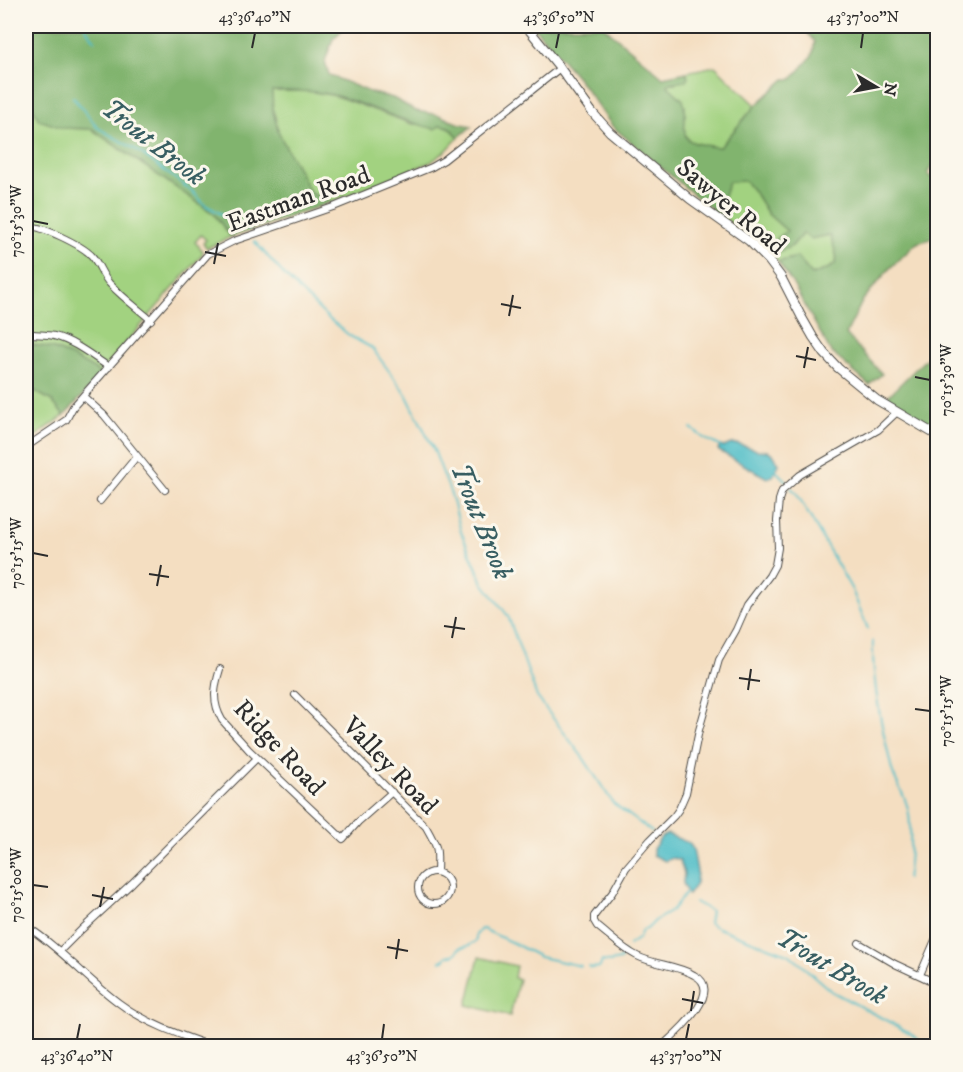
<svg xmlns="http://www.w3.org/2000/svg" width="963" height="1072" font-family="'IM FELL DW Pica',serif">
<rect width="100%" height="100%" fill="#fbf7ec"/>
<filter id="ink" filterUnits="userSpaceOnUse"><feTurbulence type="fractalNoise" baseFrequency=".0167" numOctaves="2"/><feDisplacementMap in="SourceGraphic" scale="12" xChannelSelector="R" yChannelSelector="G"/><feConvolveMatrix kernelMatrix="1 2 1 2 8 2 1 2 1" color-interpolation-filters="sRGB"/></filter>
<filter id="wash" filterUnits="userSpaceOnUse"><feTurbulence type="fractalNoise" baseFrequency=".008" numOctaves="4" result="noise"/><feDisplacementMap in="SourceGraphic" scale="24" xChannelSelector="R" yChannelSelector="G"/><feGaussianBlur stdDeviation="1.35" result="paint"/><feColorMatrix in="noise" values="0 0 0 0 0 0 0 0 0 0 0 0 0 0 0 0 0 1.4 0 .05"/><feComposite in="paint" operator="in"/></filter>
<g filter="url(#wash)">
<rect width="100%" height="100%" fill="#f4dec1"/>
<path fill="#a2d280" stroke="#667e56" stroke-width="1.5" d="M254,26l21,65h33l28,5 76,28 29,1 8,2 10,10 -12,13 -16,12 -99,40 -21,-8 -32,-60z
M715,66l41,39 -36,42h-6l-16,-3 -7,-2 -4,-4 -3,-5 1,-27 -17,-20 1,-3h6l13,-6 -2,-5z
M26,94l14,26 23,8 28,1 123,85 17,23 -24,11 -4,-5 3,-3 -5,-5 -6,7 8,9 -1,4 -102,118c-25,-14 -44,-29 -74,-28z
M745,180l12,16 11,18 19,17 -22,17 -48,-35 12,-31z
M803,233l7,6 20,-4c10,30 12,29 -18,40l-15,-18 -19,5 -6,-8 20,-8z
M33,390l19,11 12,15 -38,27v-51z
M479,957l37,9 -2,12 5,1 -9,37 -43,-11z"/>
<path fill="#81b46e" stroke="#56704c" stroke-width="1.5" d="M26,26h320l-13,13 -8,22 4,14 43,18 21,5 23,13 23,4 18,8 15,3 -13,11 -10,-10 -8,-2 -6,4c-34,-8 -65,-23 -98,-33 -21,-6 -43,-5 -65,-5l1,20 6,23 32,59 21,9 -101,35 -17,-23 -122,-85 -29,-1 -24,-8 -13,-26z
M533,26h70l60,51 23,-5 2,5 -2,4 -16,2 -2,3 15,14c2,6 2,14 2,20 -1,16 -2,21 16,24 7,2 13,3 19,3l36,-42 29,-26h7l20,-23 3,-14 -13,-16h135v133l-10,15 10,7v56l-20,6 -27,25 -27,32 -17,34 36,40 -13,11 -38,-33 -40,-71 -13,-19 19,-5 15,18c30,-12 28,-9 18,-40l-20,4 -7,-6 -11,13 -20,8 -7,-6 22,-17 -19,-17 -11,-18 -12,-15 -16,1 -12,31 -24,-19 -80,-67 -36,-50z
M26,345c30,-1 51,15 76,29l-38,42 -12,-15 -19,-11 -7,2z
M935,350l3,2 -1,78 -51,-32z"/>
<path fill="#4fbdc7" stroke="#3d7479" stroke-width="1.5" d="M731,444h7l19,6 11,1 5,3 6,10 -6,12 -6,2 -48,-27 -1,-2 2,-3 4,1z
M667,834l22,9 4,6 4,22 -1,13 -8,11 -5,-12 1,-9 -4,-14 -7,-2 -8,3 -12,-6v-6l8,-12z"/>
<g fill="none" stroke-linecap="round" stroke-linejoin="round">
<path stroke="#4fbdc7" stroke-width="2" d="M85,26l1,3 9,11
M73,97l25,31 40,23 54,40 13,14 44,24
M254,241l34,38 40,39 22,18 22,12 34,46 28,56 18,47 9,35 22,51 25,33 29,81 47,62 29,44 39,29
M691,428l14,11 15,7
M776,471l10,10
M791,488l6,6 55,96 16,39
M873,641c-1,44 9,87 19,129 4,13 13,25 16,39 4,18 2,52 -1,70
M695,902l16,9 -2,12 9,5 72,27 41,36 79,42 17,13
M629,945l10,-7 3,-8 5,-1 9,-9 14,-8 17,-20
M440,961l4,-1 3,-4c8,-2 8,0 12,-8l9,-2 8,-5v-6l5,-6h2l32,15 25,13 41,9
M589,967l3,1 8,-1 2,-6 7,1 11,-2 4,-8"/>
</g>
</g>
<g filter="url(#ink)">
<g fill="none" stroke-linecap="round" stroke-linejoin="round">
<defs>
<path id="minor" d="M26,201l4,25
M26,227c12,-4 57,19 66,29 7,8 10,19 17,27 13,14 28,25 42,37
M26,333c9,2 19,1 28,3 20,5 38,20 55,31
M83,396l21,19 61,75
M26,447l40,-27 7,-13 135,-153 26,-13 102,-35 96,-39 12,-7 116,-92
M100,501l37,-45
M220,669c-6,19 -8,33 2,51l27,30 94,89 15,-17 34,-30
M295,695l131,132c12,21 12,21 11,45
M418 888a16 16 0 1 1 32 0a16 16 0 1 1-32 0Z
M26,926c35,22 60,53 93,77 28,21 61,32 93,43
M859,943l36,21 43,20
M60,951l21,-21 51,-47 125,-125
M920,975l15,-35
M662,1046c14,-13 64,-55 32,-71 -17,-10 -39,-10 -57,-19 -14,-7 -27,-20 -40,-30l-3,-5v-5l18,-23 14,-25 24,-28 24,-24 5,-7 7,-16 13,-63 20,-70 17,-30 11,-25 22,-29 6,-11 3,-17 -1,-27 2,-21 3,-9 18,-16 78,-45 19,-18"/>
<path id="tertiary" d="M526,26l34,42 32,44 18,20 80,67 59,42 20,20 12,16 20,39 12,21 11,16 14,15 39,32 61,36"/>
</defs>
<use href="#minor" stroke="#494642" stroke-width="8"/>
<use href="#tertiary" stroke="#494642" stroke-width="10"/>
<use href="#minor" stroke="#fff" stroke-width="6"/>
<use href="#tertiary" stroke="#fff" stroke-width="8"/>
</g>
</g>
<path fill="none" stroke="#2b2b2b" stroke-width="2" d="M252,48l3,-15M556,48l3,-15M861,48l2,-15M33,221l15,3M205,252l21,4M214,264l4,-21M501,304l20,4M509,316l4,-21M796,356l20,4M804,368l4,-21M915,377l15,3M33,553l15,3M149,574l20,3M157,586l4,-21M444,626l21,3M452,638l4,-21M739,678l21,3M748,690l3,-21M915,709l15,2M33,885l15,2M92,895l21,4M100,907l4,-20M387,947l21,4M396,959l3,-20M682,999l21,4M691,1011l3,-20M77,1039l3,-15M382,1039l2,-15M686,1039l3,-15"/>
<g text-anchor="middle" stroke-width="6" stroke-linejoin="round" paint-order="stroke">
<g font-size="26" fill="#2b2b2b" stroke="#fbf7ec">
<text transform="translate(298 198) rotate(-20)" y="9">Eastman Road</text>
<text transform="translate(732 206) rotate(40)" y="9">Sawyer Road</text>
<text transform="translate(280 747) rotate(47)" y="9">Ridge Road</text>
<text transform="translate(391 765) rotate(46)" y="9">Valley Road</text>
</g>
<g font-size="27" font-style="italic" fill="#385e62" stroke="#fbf7ec">
<text transform="translate(154 142) rotate(38)" y="9">Trout Brook</text>
<text transform="translate(482 521) rotate(68)" y="9">Trout Brook</text>
<text transform="translate(832 966) rotate(31)" y="9">Trout Brook</text>
</g>
</g>
<rect width="963" height="1072" fill="none" stroke="#fbf7ec" stroke-width="66"/>
<g transform="translate(876 87) rotate(100)" stroke="#fbf7ec" stroke-width="4.5" paint-order="stroke">
<path d="M0-4.5L10 22L0 15L-10 22Z" fill="#2b2b2b"/>
<text y="-9" font-size="16" font-weight="bold" text-anchor="middle" fill="#2b2b2b">N</text>
</g>
<rect x="33" y="33" width="897" height="1006" fill="none" stroke="#2b2b2b" stroke-width="2"/>
<g font-size="15" text-anchor="middle" fill="#2b2b2b">
<text x="255" y="22">43°36'40"N</text>
<text x="559" y="22">43°36'50"N</text>
<text x="863" y="22">43°37'00"N</text>
<text transform="translate(16 221) rotate(-90)" y="5">70°15'30"W</text>
<text transform="translate(946 380) rotate(-90)" y="5">70°15'30"W</text>
<text transform="translate(16 553) rotate(-90)" y="5">70°15'15"W</text>
<text transform="translate(946 711) rotate(-90)" y="5">70°15'15"W</text>
<text transform="translate(16 885) rotate(-90)" y="5">70°15'00"W</text>
<text x="77" y="1061">43°36'40"N</text>
<text x="382" y="1061">43°36'50"N</text>
<text x="686" y="1061">43°37'00"N</text>
</g>
</svg>
